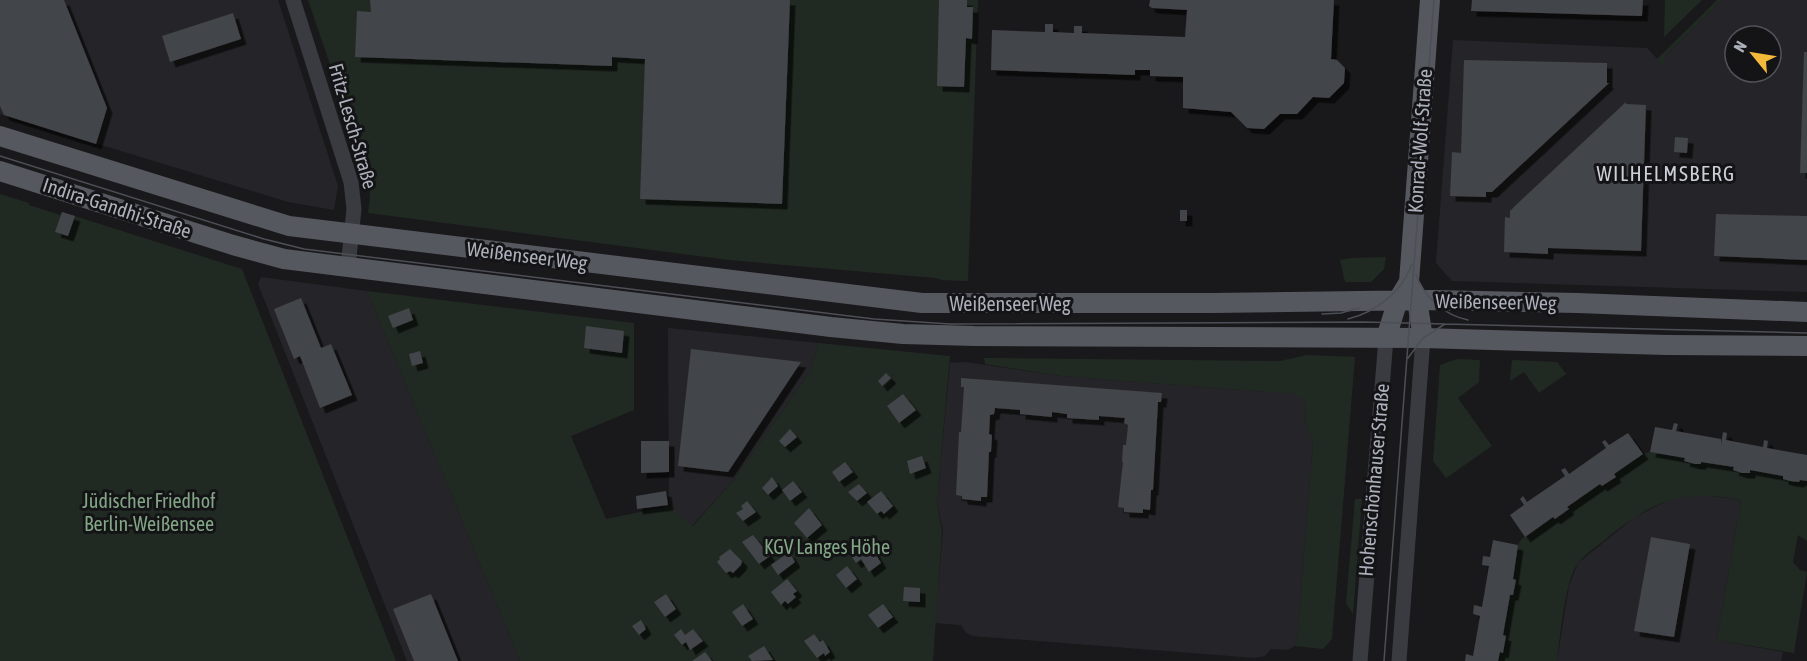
<svg xmlns="http://www.w3.org/2000/svg" width="1807" height="661" font-family="'Asap Condensed',sans-serif">
<defs>
<filter id="shadow"><feDropShadow dx="5.5" dy="5.5" stdDeviation="0" flood-color="#0009"/></filter>
</defs>
<rect width="100%" height="100%" fill="#19191b"/>
<path fill="#252529" fill-rule="evenodd" d="M0,0h278l60,186 -4,24 -46,-8 -288,-88z
M1722,0h85v292l-355,-11 -16,-18 17,-223 194,8 17,18v-9zM1735,36h36v36h-36z
M261,277l106,14 153,370h-113l-149,-377z
M668,328l150,15 -7,27 -75,107 -44,49 -23,-19z
M965,362l96,14 234,18 5,3 5,5 1,28 6,7 1,6 -16,199 -2,4 -8,4 -16,-1 -6,7 -10,2 -282,-22 -7,-3 -5,-8 -26,-2 8,-92 -6,-28 13,-140z
M1698,494l43,6 -24,140 66,12 -2,9h-224l12,-75 9,-23 57,-46 32,-16 16,-5z"/>
<path fill="#212a22" d="M308,0h670l-10,281 -26,-1 -7,-2 -206,-18 -361,-47 2,-15 -1,-19z
M1665,0h37l-38,37z
M1717,0h5l-58,57v10l-7,-8z
M0,194l29,9v2l31,10 2,-3 180,57 154,392h-396z
M1386,257l-2,12 -13,13h-26l-5,-22 12,-2z
M367,291l267,32v87l-63,26 35,83 64,-13 23,20 43,-49 75,-107 7,-27 132,13 -13,147 5,29 -9,129h-413z
M1307,355l48,2 -23,282 -9,10 -28,-3 2,-4 16,-199 -1,-6 -6,-7 -1,-28 -11,-8 -233,-18 -76,-12 -1,-6 296,3z
M1457,359l23,1 -1,22 -21,16 34,48 -46,32 -13,-17 7,-96z
M1512,360l45,2 9,12 -27,19 -15,-21 -14,9z
M1650,452l35,6 -1,4 16,2 1,-2 33,5v3l15,3 1,-3 33,6v3l16,3 1,-2 7,1v60l-9,-6 -5,27 7,8 7,2 -13,81 -77,-13 24,-140c-59,-12 -89,1 -135,39 -8,7 -21,15 -28,24 -13,17 -18,75 -21,98h-59l2,-9h4l2,-16 -3,-1 7,-40h3c0,-14 0,-40 6,-52 7,-11 23,-19 34,-26l2,2 13,-9 -1,-3 33,-23 3,2 13,-9 -2,-3 29,-20z
M1355,499h7l-9,115 -7,-11z"/>
<path fill="#434448" filter="url(#shadow)" d="M0,0h64l43,108 -11,36 -92,-29 -4,-9z
M370,0h420l-8,204 -142,-5 5,-140 -33,-2v9l-257,-9 2,-46 14,1z
M939,0h28v7h6l-1,32 -6,-1 -2,49 -27,-1z
M1150,0h184l-3,59 6,1 8,8 -1,15 -15,15 -16,-1 -16,17h-17l-16,15 -17,-1 -16,-16 -48,-4v-31l-33,-1v-6h-15v5l-144,-5 1,-40 53,2v-8h8v8l21,1v-7h8v7l103,4 2,-27 -35,-2 -3,-2z
M1472,0h171l-1,16 -171,-5z
M233,13l8,26 -71,23 -8,-26z
M1804,52h3v121h-7z
M1464,60l143,3v20h2l-117,109h-6v5l-36,-1 2,-44 9,1z
M1626,102v2l20,1 -5,146 -93,-3v6l-44,-2 1,-35 5,1v-7l7,-7z
M1675,137l13,1 -1,15 -13,-1z
M1180,210h7v11h-7z
M62,212l13,4 -7,20 -13,-4z
M1716,214l91,2v44l-93,-4z
M301,298l20,50 10,-4 21,51 -32,13 -20,-52 -6,3 -20,-50z
M409,308l4,12 -20,8 -5,-12z
M586,326l38,5 -2,22 -38,-5z
M691,349l110,13 -73,110 -50,-6z
M420,351l3,12 -11,3 -3,-12z
M886,373l5,5 -9,8 -4,-5z
M961,378l201,15 -1,9h-3l-5,88h-2l-1,20 -7,-1v4l-19,-1v-4l-6,-1 5,-45h-1l1,-17h3l2,-20 -4,-2 1,-5 -26,-2v4l-32,-2v-4l-15,-2v5l-32,-3v-4l-25,-2 -1,6 -4,1 -1,19 3,1 -1,17h-2l-2,45h-6v4l-19,-2v-3l-6,-1 3,-63h2l3,-45h-3z
M903,394l13,16 -17,13 -12,-17z
M1674,423l4,1 -2,7 45,8v5l2,-12 4,1 -1,7 37,7 1,-7 4,1 -1,7 40,7v26l-7,-1 -1,2 -9,-1 -7,-2v-3l-33,-6v3h-8l-9,-3 1,-3 -33,-5v2h-6l-11,-3 1,-3 -35,-6 5,-25 17,3z
M790,429l7,8 -12,10 -6,-6z
M1628,433l15,21 -29,20 2,3 -14,9 -2,-2 -33,23 2,2 -14,10 -2,-2 -28,20 -15,-22 14,-10 -4,-6 3,-3 4,6 38,-26 -4,-6 4,-2 4,6 37,-26 -4,-6 3,-2 4,5z
M641,441h28v31l-28,1z
M922,456l4,12 -16,6 -3,-13z
M845,462l8,10 -14,10 -7,-10z
M772,477l6,9 -10,9 -6,-7z
M793,481l9,11 -12,9 -8,-11z
M859,484l8,9 -10,8 -9,-9z
M666,491l2,14 -31,4 -1,-13z
M881,491l12,15 -9,8 -3,-3 -4,3 -10,-12z
M747,501l9,11 -13,9 -7,-8 7,-4 -2,-3z
M809,508l13,17 -15,13 -13,-15z
M753,535l17,21 -11,8 -17,-22z
M1651,537l39,7 -16,93 -40,-6z
M1493,540l25,5 -5,34 3,1 -3,15h-3l-7,40 3,1 -3,17 -3,-1 -2,9h-33l1,-7 7,2 7,-40 -7,-2 1,-9 8,2 7,-41 -7,-1 1,-9 7,1z
M871,546l10,17 -12,9 -8,-13 -5,4 -4,-6z
M730,549l12,12 -1,4 -8,8 -3,-2 -4,2 -9,-11 3,-3 -1,-2z
M789,552l6,10 -17,13 -7,-10z
M847,566l10,13 -11,9 -10,-13z
M787,579l10,12 -4,3 3,3 -8,7 -3,-3 -4,4 -10,-13z
M904,587l16,1v14l-17,-1z
M431,594l27,67h-44l-21,-52z
M666,594l10,15 -11,8 -11,-15z
M743,604l10,15 -11,7 -10,-14z
M883,604l10,13 -15,11 -10,-13z
M641,620l5,9 -7,6 -7,-9z
M681,629l4,6 8,-6 10,12 -13,9 -4,-8 -4,3 -8,-10z
M814,634l6,8 3,-2 7,12 -5,4 -1,-3 -7,5 -13,-17z
M764,646l9,14 -21,1 -4,-5z
M705,652l7,9h-20z"/>
<g fill="none" stroke-linecap="round" stroke-linejoin="round">
<path stroke="#3a3b41" stroke-width="15" d="M293,0l58,182 3,27 -6,58
M1360,661l26,-323
M1399,661l24,-323"/>
<path stroke="#565860" stroke-width="20" d="M0,136l289,90 633,77h290l220,-3 146,3 229,9
M0,171l233,74 51,14 547,68 72,7 71,2 449,2 244,7 140,1
M1412,288l5,12 6,38
M1386,338l12,-38 11,-18 21,-282"/>
<path stroke="#4d4f56" stroke-width="1.5" d="M0,156l264,83 40,10 570,70 76,5 414,-2 443,11
M1416,275c9,23 28,40 52,45
M1322,314l19,-1 18,-5
M1348,319c28,-7 54,-27 64,-55
M1408,358l15,-20 22,-14
M1384,661l50,-661"/>
</g>
<g text-anchor="middle" stroke-width="6" stroke-linejoin="round" paint-order="stroke">
<g font-size="20" fill="#acb0bb" stroke="#141417">
<text transform="translate(353 126) rotate(74)" y="7">Fritz-Lesch-Straße</text>
<text transform="translate(1420 141) rotate(-86)" y="7">Konrad-Wolf-Straße</text>
<text transform="translate(117 208) rotate(18)" y="7">Indira-Gandhi-Straße</text>
<text transform="translate(527 256) rotate(7)" y="7">Weißenseer Weg</text>
<text transform="translate(1496 302) rotate(1)" y="7">Weißenseer Weg</text>
<text x="1010" y="311">Weißenseer Weg</text>
<text transform="translate(1374 480) rotate(-85)" y="7">Hohenschönhauser Straße</text>
</g>
<g font-size="20" fill="#83a686" stroke="#141417">
<text x="149" y="508">Jüdischer Friedhof<tspan x="149" dy="23">Berlin-Weißensee</tspan></text>
<text x="827" y="554">KGV Langes Höhe</text>
</g>
<g font-size="21" letter-spacing="1.5" fill="#cdcfd7" stroke="#141417">
<text x="1666" y="181">WILHELMSBERG</text>
</g>
</g>
<g transform="translate(1753 54) rotate(300)"><circle r="28" fill="#141417" stroke="#515259" stroke-width="1.5"/>
<path d="M0-4.5L10 22L0 15L-10 22Z" fill="#f2b93a"/>
<text y="-9" font-size="16" font-weight="bold" text-anchor="middle" fill="#acb0bb">N</text>
</g>
</svg>
